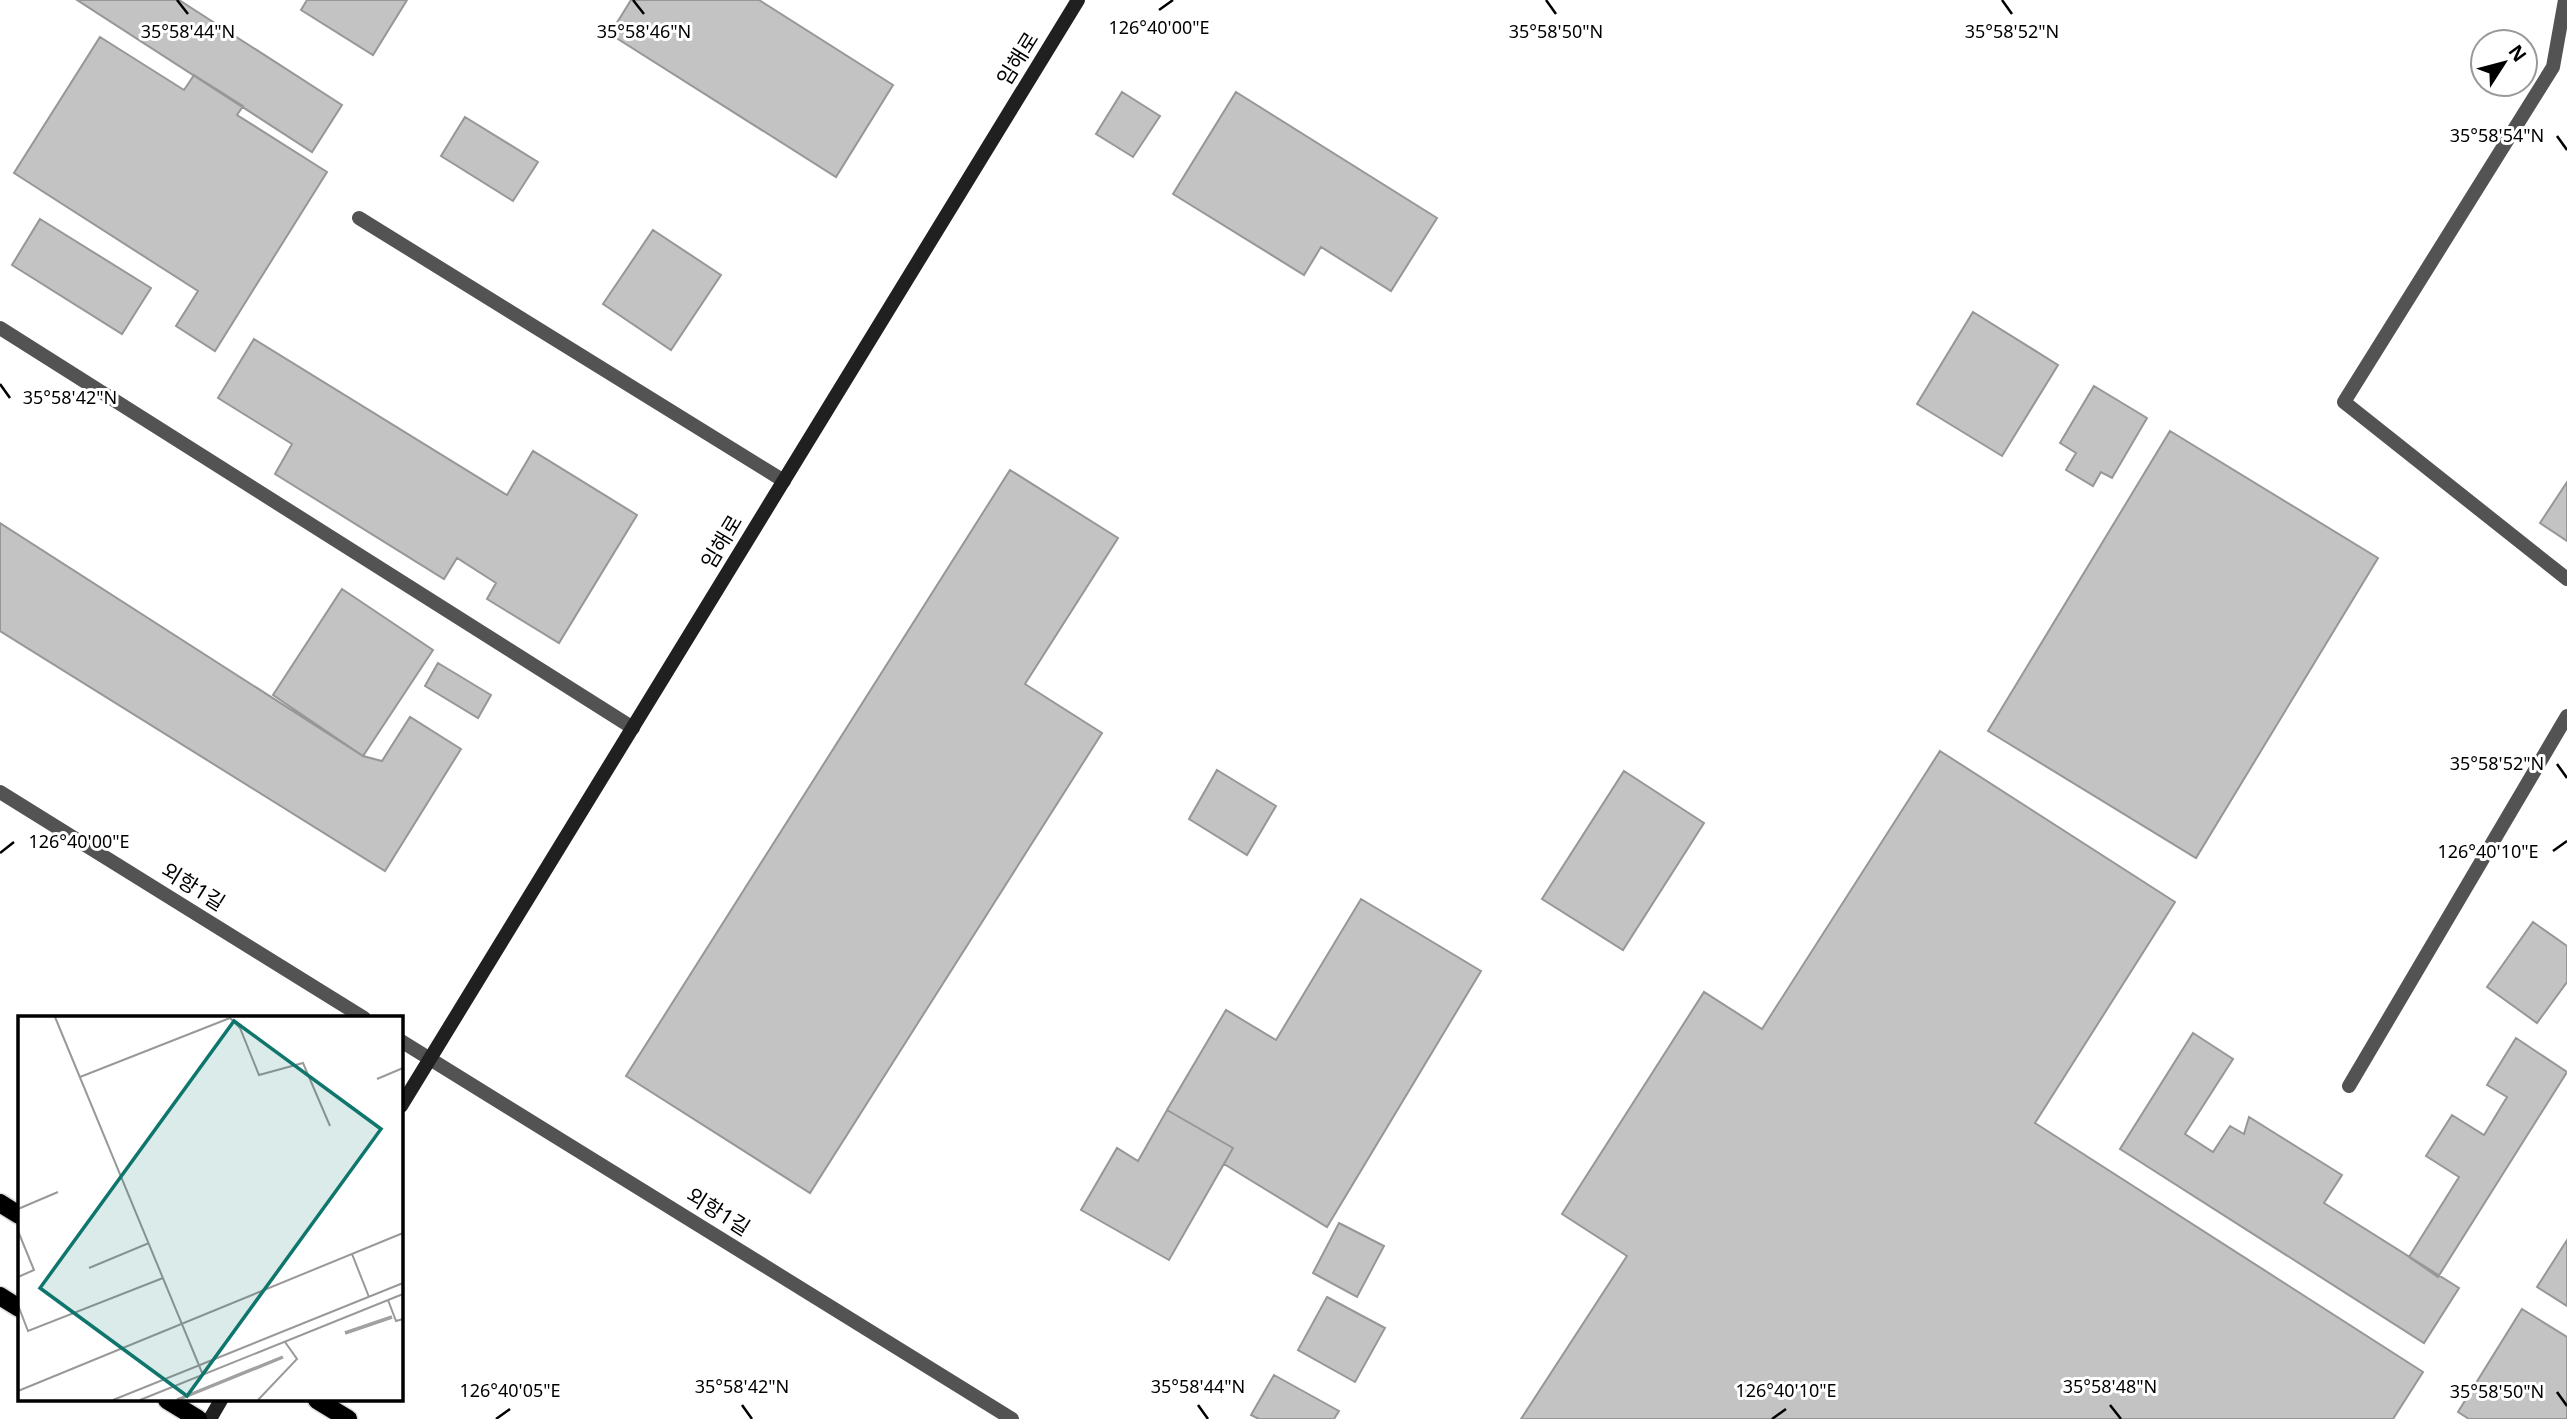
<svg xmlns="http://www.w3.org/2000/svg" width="2567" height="1419" font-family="'Noto Sans','Noto Sans KR',sans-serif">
<rect width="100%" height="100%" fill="#fff"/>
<path fill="#c3c3c3" stroke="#979797" stroke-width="2" d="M77,0h102l163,105 -30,47z
M307,0h100l-34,55 -72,-45z
M631,0h128l134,85 -57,92 -226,-143z
M100,37l84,53 10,-15 49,31 -6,9 90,57 -112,179 -39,-25 22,-35 -184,-118z
M1122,92l38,24 -27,41 -37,-23z
M1236,92l201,126 -46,73 -70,-44 -17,28 -131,-81z
M465,117l73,45 -25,39 -72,-45z
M40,219l111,69 -29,46 -110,-69z
M653,230l68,45 -50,75 -68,-46z
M1973,312l85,53 -56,91 -85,-52z
M254,339l253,156 26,-44 104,64 -78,128 -72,-44 9,-16 -39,-25 -13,21 -169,-105 17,-30 -74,-46z
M2094,386l53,32 -35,60 -11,-6 -8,14 -27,-16 10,-17 -16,-10z
M2170,431l208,127 -182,300 -208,-127z
M1010,470l108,68 -93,146 77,49 -292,460 -184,-117z
M2567,482v59l-27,-18z
M0,523l363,233 19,5 28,-44 51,32 -76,122 -385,-240z
M342,589l91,61 -70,106 -90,-61z
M438,663l53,32 -13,23 -53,-32z
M1940,751l235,151 -140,221 388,249 -30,47h-872l106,-163 -65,-42 142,-222 58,37z
M1217,770l59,36 -29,49 -58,-36z
M1624,771l80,52 -81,127 -81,-51z
M1361,899l120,72 -154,256 -103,-63 9,-16 -66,-38 59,-100 50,30z
M2533,922l34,24v36l-30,41 -50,-36z
M2193,1033l40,26 -48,75 28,18 17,-26 14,8 5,-17 93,58 -18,28 135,85 -35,55 -304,-194z
M2516,1038l51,34 -129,205 -29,-20 50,-80 -33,-21 26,-41 32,20 23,-38 -20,-12z
M1167,1110l66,38 -64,112 -88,-50 36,-62 21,13z
M1339,1223l45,23 -27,51 -44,-24z
M2567,1240v66l-30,-19z
M1327,1297l58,31 -30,54 -57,-32z
M2522,1309l45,28v82h-98l-11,-7z
M1274,1375l65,36 -5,8h-75l-8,-4z"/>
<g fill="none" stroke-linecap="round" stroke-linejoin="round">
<defs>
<path id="primary" d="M0,1203l19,12
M0,1296l19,12
M167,1400l31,19
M317,1400l31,19"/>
</defs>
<use href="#primary" stroke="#dbdbdb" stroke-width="21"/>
<path stroke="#535353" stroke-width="14" d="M2565,0l-12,67 -209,335 223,177
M359,218l425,263
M0,328l633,400
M0,792l364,226
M401,1041l611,378
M2349,1086l218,-370"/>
<path stroke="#202020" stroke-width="14" d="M401,1106l677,-1106
M210,1419l11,-19"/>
<use href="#primary" stroke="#000" stroke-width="18"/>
</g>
<path fill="none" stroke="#000" stroke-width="2.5" d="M177,0l11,14M633,0l11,14M1546,0l10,14M2002,0l10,14M1159,10l14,-10M2557,136l10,14M0,384l10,14M2557,764l10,14M2553,851l14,-10M0,853l14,-11M2557,1392l10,14M742,1405l10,14M1198,1405l10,14M2110,1405l11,14M496,1419l14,-10M1772,1419l14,-10"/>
<g text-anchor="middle" stroke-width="6" stroke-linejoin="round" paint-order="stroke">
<g font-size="21" fill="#000" stroke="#fff">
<text transform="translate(1018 59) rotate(-58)" y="7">임해로</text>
<text transform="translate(722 542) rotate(-59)" y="7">임해로</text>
<text transform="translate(193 887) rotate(32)" y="7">외항1길</text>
<text transform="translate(718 1212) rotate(32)" y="7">외항1길</text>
</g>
</g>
<g transform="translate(18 1016)">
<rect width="385" height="385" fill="#fff"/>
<path fill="none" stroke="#a1a1a1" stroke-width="3.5" d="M327,317l47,-16M159,384l106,-43"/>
<path fill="none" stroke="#999" stroke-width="2" d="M37,1l148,358M62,61l150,-59 10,10 19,47 44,-12 27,63M359,63l26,-11M0,193l40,-17M0,215l16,39 -16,7M334,238l17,43M71,252l60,-25M370,284l8,21 7,-2M0,289l10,26 135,-53M0,375l385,-158M95,384l290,-117M122,384l263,-106M240,384l39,-41 -12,-17"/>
<path fill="#0f766e" fill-opacity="0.15" stroke="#0f766e" stroke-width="3.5" d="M216,5l147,108 -194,267 -147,-108z"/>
<rect width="385" height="385" fill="none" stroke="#000" stroke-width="3.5"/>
</g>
<g font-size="18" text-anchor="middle" fill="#000" stroke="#fff" stroke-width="6" stroke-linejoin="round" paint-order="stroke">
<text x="1159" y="34">126°40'00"E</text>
<text x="188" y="38">35°58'44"N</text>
<text x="644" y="38">35°58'46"N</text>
<text x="1556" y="38">35°58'50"N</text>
<text x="2012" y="38">35°58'52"N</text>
<text x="2497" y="142">35°58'54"N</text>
<text x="70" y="404">35°58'42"N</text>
<text x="2497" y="770">35°58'52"N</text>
<text x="79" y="848">126°40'00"E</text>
<text x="2488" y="858">126°40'10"E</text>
<text x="742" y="1393">35°58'42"N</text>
<text x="1198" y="1393">35°58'44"N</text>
<text x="2110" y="1393">35°58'48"N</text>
<text x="510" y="1397">126°40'05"E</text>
<text x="1786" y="1397">126°40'10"E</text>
<text x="2497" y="1398">35°58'50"N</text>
</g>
<g transform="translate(2504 63) rotate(54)"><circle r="33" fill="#ffffff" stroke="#999999" stroke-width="2"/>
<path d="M0-5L12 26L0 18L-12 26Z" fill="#000000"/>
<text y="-10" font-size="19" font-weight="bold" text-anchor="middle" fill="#000000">N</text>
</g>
</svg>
